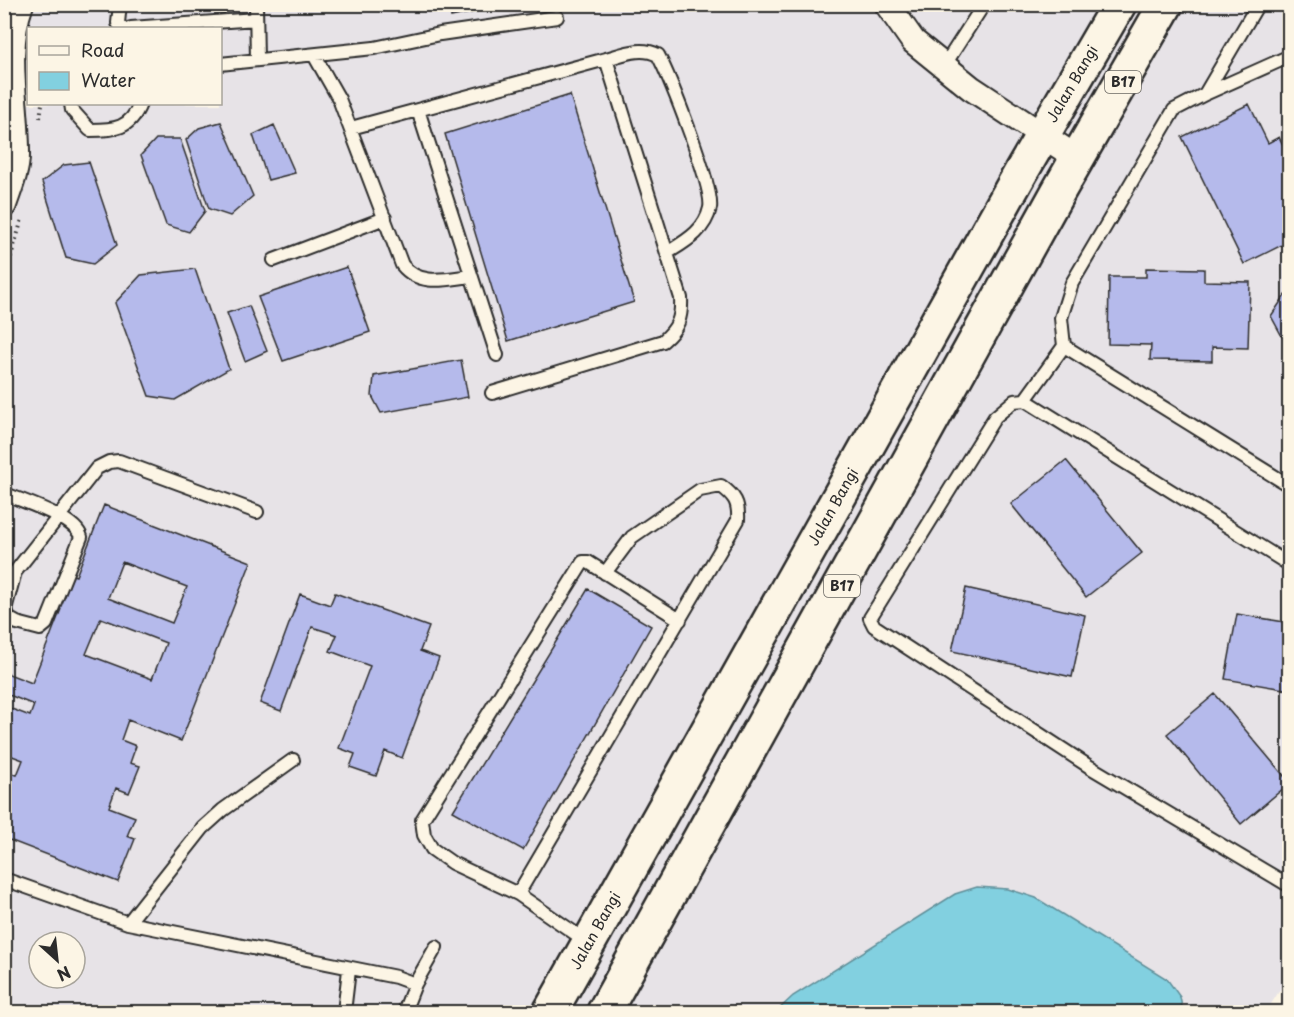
<svg xmlns="http://www.w3.org/2000/svg" width="1294" height="1017" font-family="'Playpen Sans',sans-serif">
<rect width="100%" height="100%" fill="#fcf5e5"/>
<filter id="ink" filterUnits="userSpaceOnUse"><feTurbulence type="fractalNoise" baseFrequency=".0167" numOctaves="2"/><feDisplacementMap in="SourceGraphic" scale="12" xChannelSelector="R" yChannelSelector="G"/><feConvolveMatrix kernelMatrix="1 2 1 2 8 2 1 2 1" color-interpolation-filters="sRGB"/></filter>
<g filter="url(#ink)">
<path fill="#e7e3e7" fill-rule="evenodd" d="M5,5h1284l1,969 -24,38h-1261zM28,28h192v76h-192zM39,942h36v36h-36z"/>
<path fill="#82d0e0" stroke="#5f8e98" stroke-width="1.5" d="M977,887l31,2 28,9 131,81 13,18 3,15h-407l17,-16 162,-102z"/>
<path fill="#b5baeb" stroke="#2b2b2b" stroke-width="1.5" fill-rule="evenodd" d="M450,4h47l1,3 -47,10z
M570,95l64,207 -126,39 -63,-207z
M1249,104l19,39 11,-6 11,22v82l-46,23 -62,-127z
M221,122l32,74 -23,20 -21,-7 -23,-69 13,-12z
M274,125l21,48 -27,7 -15,-45z
M156,139h24l25,72 -16,21 -23,-7 -25,-70z
M89,162l28,83 -24,19 -27,-6 -24,-76 22,-17z
M347,267l23,65 -87,29 -25,-64z
M1146,268l58,1v12l46,1 -2,66 -36,-1v14l-62,-1 1,-15 -43,-1 1,-67h37z
M195,269l34,100 -54,31 -26,-4 -34,-93 26,-28z
M1290,288v63l-19,-35z
M249,306l18,45 -22,10 -18,-48z
M461,360l7,37 -87,16 -9,-17 2,-20z
M1066,460l76,93 -56,44 -75,-93z
M104,505l147,57 -70,179 -53,-21 -7,20 15,6 -6,17 10,3 -11,27 -13,-5 -7,19 26,10 -8,19 8,3 -17,43 -114,-44v-67l13,4 6,-15 -19,-7v-47l26,10 4,-11 -30,-12v-21l28,11 29,-74 -8,-3 14,-33 9,3zM122,562l65,25 -15,36 -64,-25zM101,618l65,25 -14,36 -66,-25z
M966,588l119,27 -13,62 -120,-26z
M588,589l63,37 -128,224 -70,-39z
M335,593l94,34 -9,24 19,7 -37,100 -17,-7 -9,25 -26,-9 5,-13 -16,-6 31,-82 -40,-15 7,-16 -25,-8 -31,84 -21,-8 40,-109 30,11z
M1237,614l53,9v67l-65,-11z
M1215,694l75,89 -49,41 -74,-90z"/>
<g fill="none" stroke-linecap="round" stroke-linejoin="round">
<defs>
<path id="service" d="M120,4l-2,19 4,5
M256,4l1,56
M131,28l125,-9
M314,55l25,44 63,166c18,22 44,14 69,11
M606,59c18,-5 35,-13 52,-4 12,23 56,133 52,153 -5,23 -24,33 -43,45
M220,64l154,-16 66,-14 117,-17
M944,66l40,-62
M1205,94l85,-38
M71,104l1,6 18,20c25,0 40,-1 50,-26
M418,110l79,245
M351,128l255,-69 75,239c1,20 -3,30 -18,43l-171,52
M274,260l111,-42
M1064,346l226,140
M1025,400l39,-54 -3,-28 11,-35 102,-173 31,-16 53,-90
M4,497l2,-3c18,8 69,23 75,43l-35,87 -6,5 -23,-6 -9,-5 -2,-12 9,-34 82,-104 12,-6 10,-1 138,51
M1290,565l-265,-165 -11,1 -19,16 -125,201 4,8 216,141 200,119
M4,879l124,44 268,54 19,7 21,-37
M518,894l220,-374c1,-17 -3,-24 -17,-34l-21,4 -68,47 -27,36
M128,923l75,-95 20,-18 70,-50
M589,943l-71,-49 -66,-31 -20,-14 -8,-14 -2,-15 161,-258h5l92,58
M344,1012l5,-42
M404,1012l11,-28"/>
<path id="minor" d="M887,4l26,37 58,47 106,70
M4,205c5,-15 13,-34 13,-49 1,-50 -14,-103 4,-152"/>
<g id="primary">
<path id="s1" d="M550,1012l470,-838 99,-170"/>
<path d="M604,1012l454,-820 108,-188"/>
</g>
</defs>
<use href="#service" stroke="#2b2b2b" stroke-width="16"/>
<use href="#minor" stroke="#2b2b2b" stroke-width="28"/>
<use href="#primary" stroke="#2b2b2b" stroke-width="38"/>
<path stroke="#2b2b2b" stroke-width="4" stroke-dasharray="1.5 4.5" stroke-linecap="butt" d="M40,118l2,-14
M4,280l18,-61"/>
<use href="#service" stroke="#fcf5e5" stroke-width="12"/>
<use href="#minor" stroke="#fcf5e5" stroke-width="24"/>
<use href="#primary" stroke="#fcf5e5" stroke-width="33"/>
</g>
</g>
<g text-anchor="middle" stroke-width="5" stroke-linejoin="round" paint-order="stroke">
<g fill="#fcf5e5" stroke="#6a6863" stroke-width="1.5">
<rect x="1105" y="71" width="36" height="22" rx="4.5"/>
<rect x="824" y="575" width="36" height="22" rx="4.5"/>
</g>
<g font-size="14" font-weight="bold" fill="#2b2b2b">
<text x="1123" y="87">B17</text>
<text x="842" y="591">B17</text>
</g>
<g font-size="15" fill="#2b2b2b" stroke="#fcf5e5">
<text dy="5" stroke="none"><textPath href="#s1" startOffset="1065">Jalan Bangi</textPath></text>
<text dy="5" stroke="none"><textPath href="#s1" startOffset="579">Jalan Bangi</textPath></text>
<text dy="5" stroke="none"><textPath href="#s1" startOffset="93">Jalan Bangi</textPath></text>
</g>
</g>
<rect width="1294" height="1017" fill="none" stroke="#fcf5e5" stroke-width="24"/>
<rect x="12" y="12" width="1270" height="993" fill="none" stroke="#2b2b2b" stroke-width="2" filter="url(#ink)"/>
<rect x="27" y="27" width="195" height="78" fill="#fcf5e5" stroke="#a8a49b" stroke-width="1.5"/>
<rect x="39" y="46" width="30" height="9" fill="#fcf5e5" stroke="#a8a49b" stroke-width="1.5"/>
<text x="81" y="57" font-size="18" fill="#2b2b2b">Road</text>
<rect x="39" y="72" width="30" height="18" fill="#82d0e0" stroke="#a8a49b" stroke-width="1.5"/>
<text x="81" y="87" font-size="18" fill="#2b2b2b">Water</text>
<g transform="translate(57 960) rotate(153)"><circle r="28" fill="#fcf5e5" stroke="#a8a49b" stroke-width="1.5"/>
<path d="M0-4.5L10 22L0 15L-10 22Z" fill="#2b2b2b"/>
<text y="-9" font-size="16" font-weight="bold" text-anchor="middle" fill="#2b2b2b">N</text>
</g>
</svg>
